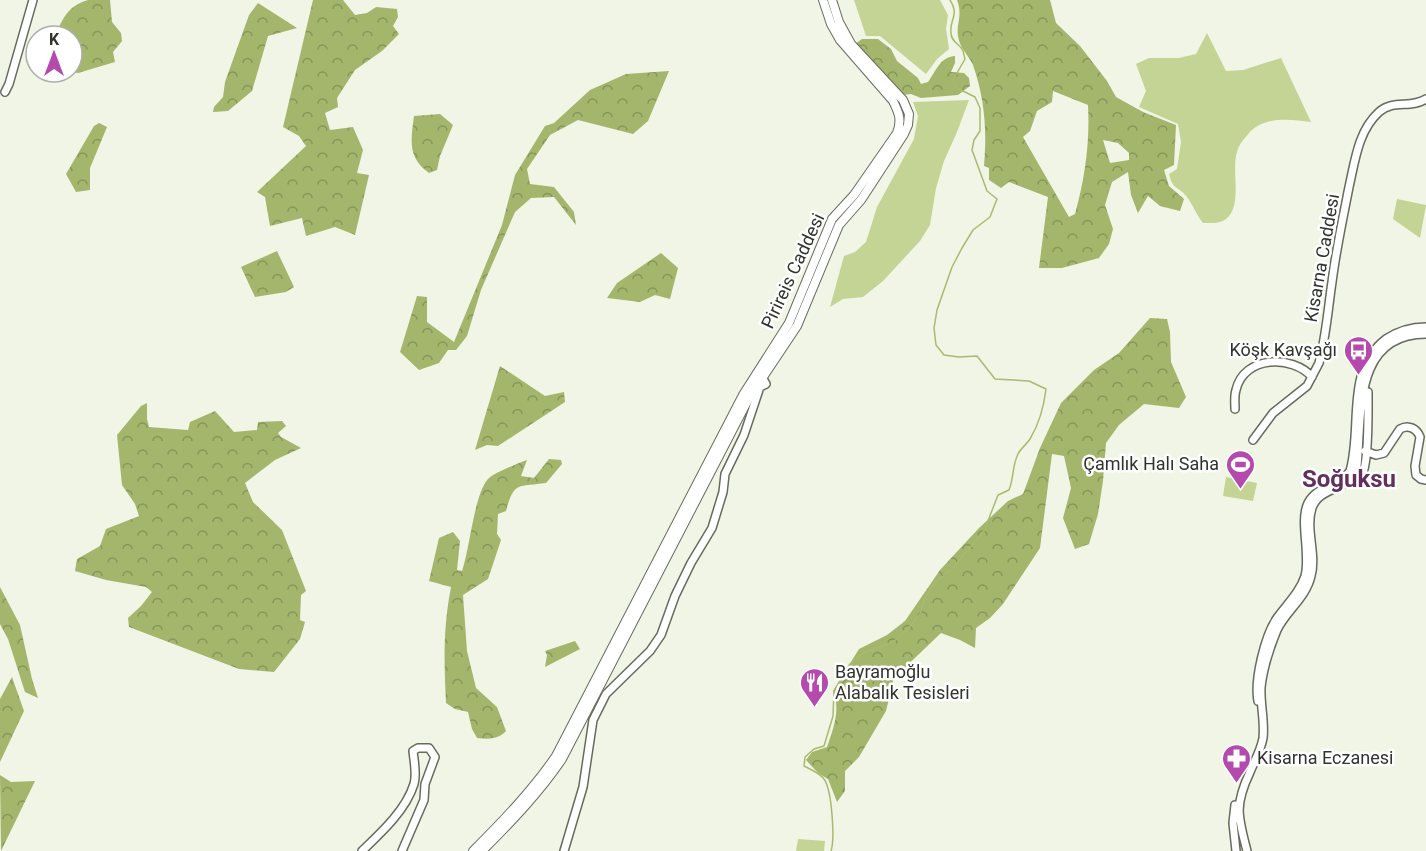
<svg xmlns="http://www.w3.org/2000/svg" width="1426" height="851" font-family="Roboto,sans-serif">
<defs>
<pattern id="forest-crowns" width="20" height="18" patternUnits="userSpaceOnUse" patternTransform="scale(1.5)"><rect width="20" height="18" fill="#a4b66c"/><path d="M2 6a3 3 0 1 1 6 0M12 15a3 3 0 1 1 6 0" fill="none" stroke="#869559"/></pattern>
</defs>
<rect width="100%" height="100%" fill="#f0f5e5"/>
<path fill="url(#forest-crowns)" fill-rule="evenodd" d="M88,0h22l2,22 9,11 1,8 -9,11 2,10 -37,11 -6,-1v-36h-18c11,-19 12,-29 34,-36z
M313,0h30l12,15 12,-2 9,-6 21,2 1,8 -5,9 6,8 -17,17 -27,19 -18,28 1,9 -13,6 5,17 23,-3 10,23 -6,23 12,2 -14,60 -20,-8 -29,9 -4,-18 -32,8 -5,-29 -8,-5 49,-46 -7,-10 -16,-9z
M957,0h93l6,23 24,23 27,35 9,16 27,15 33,13 -2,40 -10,5 5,16 15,13 -4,12 -20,-5 -12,-10 -10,17 -7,-18 -3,-23 -16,10 -7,23 8,24 -4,15 -10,14 -37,10h-23l9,-71 -39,-15 -8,6 -12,-8v-12l-5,-2c3,-36 1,-66 -11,-101 -4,-9 -14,-18 -15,-29 -2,-13 5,-20 -1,-36zM1053,91l35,14c2,37 -3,73 -13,109l-6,3 -46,-80 7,-6 7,-20 15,-9zM1103,140l15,3 11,10v7l-19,3z
M258,3l39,25 -29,8 -16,55 -24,20 -15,1 1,-5 9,-10 2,-15 24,-67z
M862,39h16l13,10 6,12 21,17 3,6 7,-2c8,-11 12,-25 27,-26v7l-4,9 13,1 5,5 1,8 -12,9 -37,3 -10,-4 -8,1 -48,-51z
M669,71l-21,50 -15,13 -55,-14 -28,15 -23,34 3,15 24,3 20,25 2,13 -22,-28 -23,1 -16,14 -34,78 -14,46 -11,14h-8l-9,13 -20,7 -19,-18 17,-56 10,1v25l27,20 48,-117 13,-50 30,-49 9,-3 36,-33 36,-16z
M440,114l13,11 -13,31 -3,14 -8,3c-22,-16 -18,-33 -15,-57z
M99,123l8,4 -17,41v22l-14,2 -10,-18 28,-48z
M277,251l17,36 -8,5 -31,5 -14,-30z
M661,253l17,15 -8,31 -15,-4 -15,7 -33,-4 10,-15z
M1150,318l17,1 3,13 1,30 15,35 -7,11 -35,-4 -25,21 -13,18 -3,38 -5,33 -9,30 -14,5 -12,-31 8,-30 -7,-32 -12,-2 -12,94 -37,56 -13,14 -14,10 -1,20 -15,-8 -19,-7 -47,45 -8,33 -27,46 -14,14v20l-8,11 -9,-23 -10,-6 -12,-13 6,-8 15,-5c6,-18 14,-37 6,-56l26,-42 28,-14 18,-14 35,-51 39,-42 29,-27 15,-7 17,-46 21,-45 33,-33 25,-17z
M500,366l45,30 19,-4 1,10 -67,44 -11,-1 -12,5z
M147,403v16l2,8 39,3 2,-8 25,-11 19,21 23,-2 1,-8 24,-1 4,5 -8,7 3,4 20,11 -26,12 -30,23 8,19 29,28 24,61 -5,4 -1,25 5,2 -5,17 -26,33 -35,-3 -110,-42 -1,-9 13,-12 11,-14 -6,-5 -40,-7 -31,-9 2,-12 23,-13 6,-17 33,-13 -4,-12 -13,-19 -5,-50 24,-29z
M549,459l12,1 1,4 -16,19c-28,4 -32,-2 -40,28l-8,3 -1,20 4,6 -13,39 -25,16 4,56 9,37 21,19 9,24c-8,9 -18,8 -29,7l-5,-9 -4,-17 -13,-3 -9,-6c-2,-42 -3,-74 5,-116l-22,-6 10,-43 14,-6 7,9 -3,29 5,1c8,-23 12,-76 26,-92 7,-7 29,-15 39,-19l-6,16 13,2z
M0,587l20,38 12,54 6,19 -13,-6 -17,-53 -8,-15z
M575,641l5,8 -35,18 2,-12 -2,-4z
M12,677l12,34 -24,51v-63z
M0,775l11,7 24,-1 -34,70z"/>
<path fill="#c3d494" d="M854,0h86l8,15 -2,14 3,20 -12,10 -11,15 -46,-38h-14z
M1207,33l19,38 17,-1 38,-12 30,64c-21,-3 -46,-6 -62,11 -5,6 -10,11 -12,19 -6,18 6,54 -11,67 -7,5 -15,4 -23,4 -7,-9 -10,-18 -16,-26 -9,-12 -14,-6 -18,-23l8,-5 4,-27 -3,-18 -39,-17 7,-16 -10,-27 13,-6h30l17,-4z
M969,100l-12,32 -13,29 -8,27 -6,37 -10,16 -37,40 -20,16 -20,2 -13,8 14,-51 11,-4 11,-10 11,-35 37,-68 4,-23 -5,-14z
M1397,199l29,6 -6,33 -27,-19z
M1226,477l31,6 -4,18 -30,-5z
M798,839l27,2 -1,10h-28z"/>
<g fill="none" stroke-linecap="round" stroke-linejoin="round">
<path stroke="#a8ba70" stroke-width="1.5" d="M831,851c4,-12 1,-61 -7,-72 -3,-5 -14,-10 -20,-13l1,-9 9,-8 10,-3 9,-30 1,-25 16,-27 13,-11 30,-11 13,-11 14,-17 5,-16 9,-15 17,-13 33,-39 14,-36 11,-5c5,-12 3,-24 9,-36 3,-6 9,-10 12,-15 9,-15 14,-33 16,-50l-17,-8 -34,-2 -18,-23 -18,1 -15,-2 -8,-10 -2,-17 3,-18 15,-43 10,-19 11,-18 17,-13 7,-18 -10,-8 -15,-41 2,-10 6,-9v-23l-5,-11 -18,-9 -4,-8 12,-21c-1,-3 -1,-7 -3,-10 -4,-6 -11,-8 -11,-16 -2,-14 9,-17 -1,-33"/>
<defs>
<path id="tertiary" d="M5,92l4,-8 24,-84
M1235,409c0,-6 -1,-13 1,-19 8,-35 57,-35 76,-13
M1253,440l20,-27 34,-27 12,-23c7,-26 9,-54 13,-81 4,-32 11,-64 17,-95 6,-26 9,-56 30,-75 15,-13 31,-3 47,-13
M1365,451l11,4 8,-2 16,-24c9,-5 17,0 20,8l-5,29 1,9 5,4 5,1
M1350,484c5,-2 9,-4 12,-9 7,-13 6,-61 6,-78v-5h-7
M1258,701c-4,-21 7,-66 19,-83 10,-14 23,-26 28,-42 6,-22 -6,-55 3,-73 9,-18 32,-16 42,-32 13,-45 -6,-100 36,-132 12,-8 26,-12 40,-12
M1235,805l-2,18 3,28
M362,851c19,-18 44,-41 52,-67 3,-10 0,-23 -1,-33l5,-3h11l6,9 -10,27 -1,16 -22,51
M564,851l19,-64 10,-67 13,-26 44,-43 11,-16 14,-39 16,-33 21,-35 11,-36 2,-18 19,-39 16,-48 6,-3 -4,-7 -3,-2
M1247,851c-9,-35 -13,-45 3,-79 5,-12 11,-22 13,-34 2,-17 -3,-34 -2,-51 2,-18 9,-40 16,-57 9,-19 29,-32 34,-54 6,-22 -6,-47 1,-68 8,-23 38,-15 45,-42 5,-52 -4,-132 69,-132"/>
<path id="secondary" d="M473,851c30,-30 59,-60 83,-95l187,-361 46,-72 43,-104 22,-24 43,-62c5,-13 2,-20 -4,-32l-53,-61 -9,-16 -8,-24
M482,851c29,-29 57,-58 80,-92l187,-361 48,-72 42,-101 22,-25 43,-66 4,-9 1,-11 -6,-14 -52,-56 -12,-22 -7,-22"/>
</defs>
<use href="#tertiary" stroke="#676b5e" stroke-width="10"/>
<use href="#secondary" stroke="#676b5e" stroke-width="10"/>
<use href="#tertiary" stroke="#fff" stroke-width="7"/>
<use href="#secondary" stroke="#fff" stroke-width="8"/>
</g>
<defs>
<symbol id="bus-pin" viewBox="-11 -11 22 30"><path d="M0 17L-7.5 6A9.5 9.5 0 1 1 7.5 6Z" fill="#b34aac" stroke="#fff"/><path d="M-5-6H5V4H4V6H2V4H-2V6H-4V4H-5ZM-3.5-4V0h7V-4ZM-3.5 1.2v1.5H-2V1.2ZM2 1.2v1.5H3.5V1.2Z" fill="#fff"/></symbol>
<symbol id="stadium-pin" viewBox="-11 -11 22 30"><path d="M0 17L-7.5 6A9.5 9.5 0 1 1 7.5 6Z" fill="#b34aac" stroke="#fff"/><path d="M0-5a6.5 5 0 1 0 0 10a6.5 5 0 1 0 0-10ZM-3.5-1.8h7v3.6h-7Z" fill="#fff"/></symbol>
<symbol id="restaurant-pin" viewBox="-11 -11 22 30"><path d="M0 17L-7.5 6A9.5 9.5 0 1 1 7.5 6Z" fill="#b34aac" stroke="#fff"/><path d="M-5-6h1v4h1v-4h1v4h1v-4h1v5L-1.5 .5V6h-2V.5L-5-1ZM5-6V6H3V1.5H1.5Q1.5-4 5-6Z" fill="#fff"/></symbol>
<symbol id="pharmacy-pin" viewBox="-11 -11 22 30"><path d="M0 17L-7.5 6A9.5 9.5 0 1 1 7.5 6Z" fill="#b34aac" stroke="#fff"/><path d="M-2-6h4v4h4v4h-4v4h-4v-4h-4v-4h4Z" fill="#fff"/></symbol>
</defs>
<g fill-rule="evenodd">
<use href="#bus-pin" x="1342" y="334" width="33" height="45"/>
<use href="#stadium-pin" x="1224" y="448" width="33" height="45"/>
<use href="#restaurant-pin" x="798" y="666" width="33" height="45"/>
<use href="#pharmacy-pin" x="1220" y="742" width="33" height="45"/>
</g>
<g text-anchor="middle" stroke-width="5" stroke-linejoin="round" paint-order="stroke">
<g font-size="18" fill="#31332d" stroke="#fff">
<text transform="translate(1322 258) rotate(-80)" y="6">Kisarna Caddesi</text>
<text transform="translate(793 271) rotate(-65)" y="6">Pirireis Caddesi</text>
</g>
<g font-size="18" fill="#31332d" stroke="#fff" text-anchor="end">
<text x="1337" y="356">Köşk Kavşağı</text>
<text x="1219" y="470">Çamlık Halı Saha</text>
<text x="835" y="678" text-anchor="start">Bayramoğlu<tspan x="835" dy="21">Alabalık Tesisleri</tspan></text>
<text x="1257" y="764" text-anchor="start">Kisarna Eczanesi</text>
</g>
<g font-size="24" font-weight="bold" fill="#632f5e" stroke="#fff">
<text x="1349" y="487">Soğuksu</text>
</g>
</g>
<g transform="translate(54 54)"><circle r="28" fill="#ffffff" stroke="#adadab" stroke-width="1.5"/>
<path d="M0-4.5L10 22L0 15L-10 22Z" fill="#b34aac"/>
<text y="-9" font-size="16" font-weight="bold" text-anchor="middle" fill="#31332d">K</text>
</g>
</svg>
